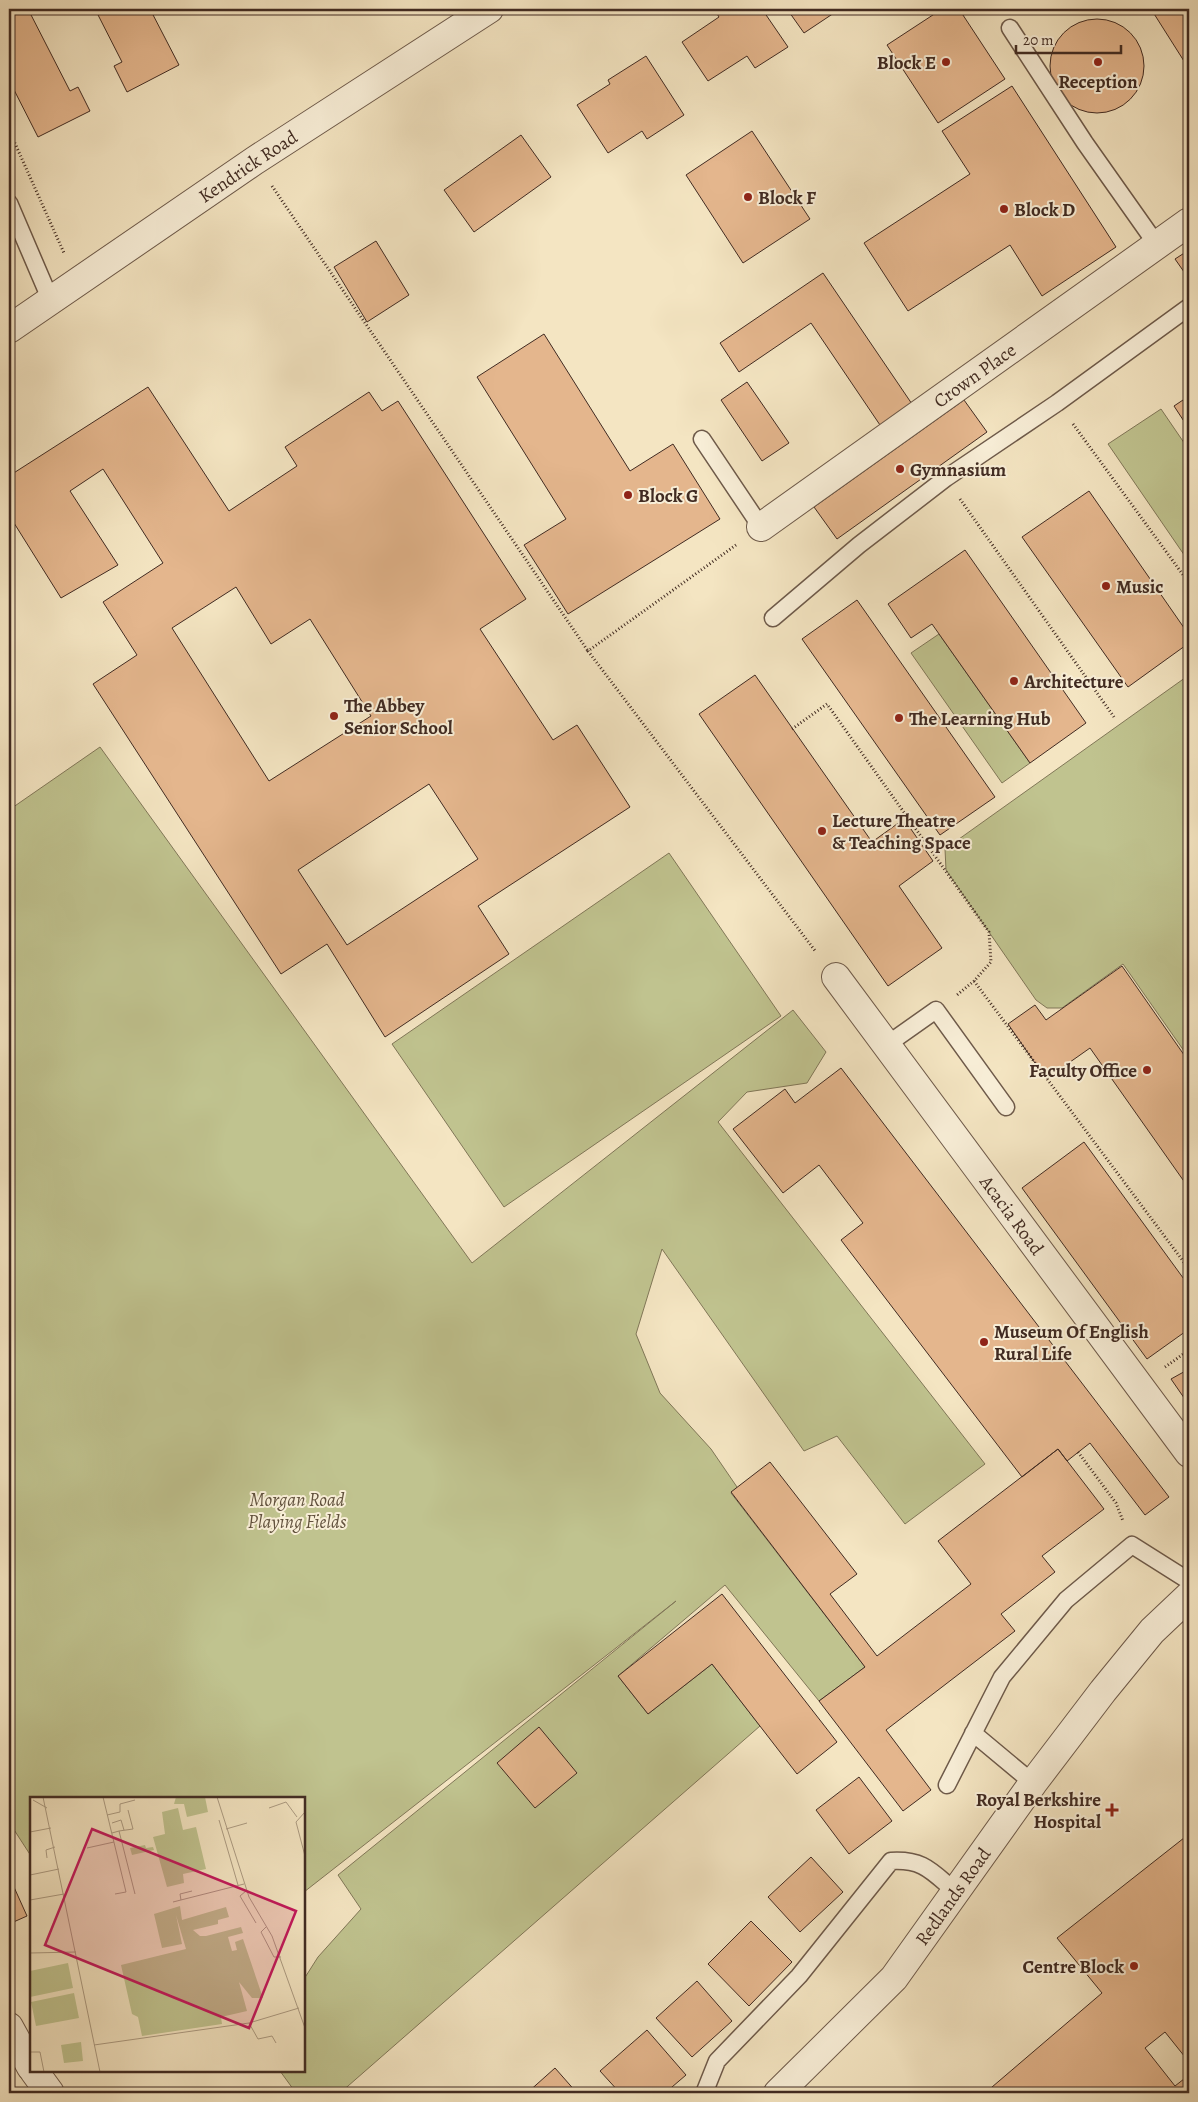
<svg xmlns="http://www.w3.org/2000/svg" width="1198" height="2102" font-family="Alegreya,serif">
<rect width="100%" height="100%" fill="#f4e5c2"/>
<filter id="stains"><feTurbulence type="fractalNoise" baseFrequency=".004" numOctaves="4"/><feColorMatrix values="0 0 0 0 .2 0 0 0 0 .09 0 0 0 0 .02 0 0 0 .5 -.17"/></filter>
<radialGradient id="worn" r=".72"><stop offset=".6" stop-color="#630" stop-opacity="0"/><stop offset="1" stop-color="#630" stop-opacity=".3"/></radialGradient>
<path fill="#c0c38f" stroke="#807758" d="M1161,409l28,41v112l-81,-118z
M939,634l91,129 -28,20 -91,-130z
M1189,675v383l-66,-94 -61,44h-15l-11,-8 -90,-130 -1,-21z
M100,747l372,516 321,-253 33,42 -19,31 -60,9 -29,30 267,342 -80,60 -68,-88 -33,15 -142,-202 -26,85 24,59 51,56 26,38 -6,6 134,174 -46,34 -94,-116 -107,91 30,38 64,-50 48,62 -420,367h-44l-16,-22h24v-92l14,-22 43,-48 -23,-34 338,-274 -372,291v-94h-273v58l-22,-34v-1012z
M669,853l112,163 -277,191 -112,-163z"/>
<path fill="#e4b68d" stroke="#412b22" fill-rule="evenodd" d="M9,9h19l42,82 8,-4 12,24 -52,26 -29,-57z
M95,9h55l29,56 -52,27 -13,-26 8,-4z
M714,9h48l26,38 -33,21 -8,-12 -39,25 -26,-39 37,-25z
M787,9h53l-36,24z
M942,9h17l46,70 -67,44 -51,-78z
M1151,9h38v60z
M1050 66a47 47 0 1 1 94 0a47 47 0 1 1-94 0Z
M646,56l38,59 -37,24 -5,-8 -34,22 -31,-48 33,-21 -2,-4z
M1012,86l104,161 -74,49 -32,-51 -102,66 -44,-68 106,-69 -28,-43z
M752,131l58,88 -67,44 -57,-88z
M521,135l30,42 -77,55 -30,-42z
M376,241l33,54 -42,27 -33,-55z
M1189,250v29l-14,-20z
M823,273l89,131 -32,21 -69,-102 -72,49 -19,-29z
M544,334l86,137 43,-27 47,75 -152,95 -44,-69 42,-26 -89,-142z
M747,382l42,61 -27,18 -41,-61z
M148,387l81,124 68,-45 -12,-19 84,-55 13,19 16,-10 128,198 -46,30 73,111 24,-15 53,82 -152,99 31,48 -124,83 -58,-93 -46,30 -188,-290 44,-29 -34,-53 60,-39 -60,-94 -33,22 48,74 -57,33 -52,-83v-39zM236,587l35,57 39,-25 61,97 -102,65 -97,-153zM429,784l49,75 -131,86 -49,-75z
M1189,396v33l-15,-23z
M964,400l23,32 -150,107 -23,-32z
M1089,491l100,144v8l-61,44 -106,-150z
M965,550l121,173 -56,40 -98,-139 -21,14 -23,-34z
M857,600l138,197 -55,38 -138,-196z
M755,675l117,167 32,-23 29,42 -34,25 43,62 -54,38 -189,-272z
M1122,966l67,96 -1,125 -98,-139 -44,31 -38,-55 27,-19 11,15z
M841,1068l328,429 -24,18 -55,-72 -23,18 -9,-12 -36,28 -181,-237 22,-17 -44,-58 -36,28 -50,-64 52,-40 10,14z
M1084,1142l105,144v43l-42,30 -125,-171z
M1189,1369v36l-18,-26z
M1058,1449l46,60 -62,47 13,16 -54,42 14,17 -129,99 45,60 -28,21 -84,-110 46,-34 -134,-175 39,-30 87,112 -27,20 47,62 94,-72 -33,-43z
M722,1594l115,148 -40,32 -85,-110 -64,50 -30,-38z
M539,1727l38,46 -42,35 -38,-45z
M859,1777l33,44 -43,33 -33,-44z
M1189,1834v228l-24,-30 -20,16 30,38 14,-11v18h-204l117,-100 -45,-55z
M811,1857l32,35 -43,40 -32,-35z
M9,1876l18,40 -18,8z
M751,1921l41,41 -43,44 -41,-42z
M697,1981l35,40 -40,36 -36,-39z
M647,2030l39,45 -21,18h-45l-20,-22z
M555,2068l22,25h-50z"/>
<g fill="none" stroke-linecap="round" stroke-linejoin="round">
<defs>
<path id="service" d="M1010,28l75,115 72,102
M9,203l42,98
M702,439l59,88
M773,618l86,-73 87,-67 111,-75 132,-96
M885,1046l51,-36 70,97
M973,1733l60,50
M947,1785l55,-108 64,-77 66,-55 57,36
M707,2093l-2,-2 12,-30 82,-85 92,-115c33,-2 41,11 65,31"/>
<g id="minor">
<path id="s1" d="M761,527l428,-305"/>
<path id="s2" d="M836,977l353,476"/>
<path d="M9,2027l22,40"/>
<path d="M34,2071l16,22"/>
</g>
<g id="tertiary">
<path id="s3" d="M9,329l245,-168 235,-152"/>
<path id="s4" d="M778,2093l116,-115 139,-195 70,-92 49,-60 37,-35"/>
</g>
</defs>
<use href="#service" stroke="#6e5a4a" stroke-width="19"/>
<use href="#minor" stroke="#6e5a4a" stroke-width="30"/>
<use href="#tertiary" stroke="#6e5a4a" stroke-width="30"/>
<path stroke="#412b22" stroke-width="3" stroke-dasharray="1 2.5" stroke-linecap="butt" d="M9,130l55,123
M272,186l316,465
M1073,424l116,159
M960,499l154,218
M736,545l-148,106 228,301
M792,729l35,-25 162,228 2,30 -17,19 -17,14
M974,981l215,288
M1165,1367l24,-17
M1078,1452l38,51 7,18"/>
<use href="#service" stroke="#f8eed7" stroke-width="16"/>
<use href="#minor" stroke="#f8eed7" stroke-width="28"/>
<use href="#tertiary" stroke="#f8eed7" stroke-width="28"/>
</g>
<g fill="#8f2418" stroke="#f8eed7" stroke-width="2">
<circle cx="946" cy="62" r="5"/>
<circle cx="1098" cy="62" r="5"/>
<circle cx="748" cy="197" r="5"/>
<circle cx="1004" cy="209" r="5"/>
<circle cx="900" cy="469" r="5"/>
<circle cx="628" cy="495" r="5"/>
<circle cx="1106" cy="586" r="5"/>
<circle cx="1014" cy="681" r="5"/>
<circle cx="334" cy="716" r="5"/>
<circle cx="899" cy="718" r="5"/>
<circle cx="822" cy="831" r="5"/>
<circle cx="1147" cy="1070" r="5"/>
<circle cx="984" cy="1342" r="5"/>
<path d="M1109.5 1802.5h5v5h5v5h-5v5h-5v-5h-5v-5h5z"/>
<circle cx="1134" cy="1966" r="5"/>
</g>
<g text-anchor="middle" stroke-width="4" stroke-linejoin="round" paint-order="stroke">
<g font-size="19" font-weight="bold" fill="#412b22" stroke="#f8eed7" text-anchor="start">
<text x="936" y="69" text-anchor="end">Block E</text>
<text x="1098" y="88" text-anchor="middle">Reception</text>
<text x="758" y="204">Block F</text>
<text x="1014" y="216">Block D</text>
<text x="910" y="476">Gymnasium</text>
<text x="638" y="502">Block G</text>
<text x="1116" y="593">Music</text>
<text x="1024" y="688">Architecture</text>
<text x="344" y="712">The Abbey<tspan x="344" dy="22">Senior School</tspan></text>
<text x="909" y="725">The Learning Hub</text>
<text x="832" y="827">Lecture Theatre<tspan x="832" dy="22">&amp; Teaching Space</tspan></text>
<text x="1137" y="1077" text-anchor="end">Faculty Office</text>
<text x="994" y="1338">Museum Of English<tspan x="994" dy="22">Rural Life</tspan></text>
<text x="1101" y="1806" text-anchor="end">Royal Berkshire<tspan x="1101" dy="22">Hospital</tspan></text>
<text x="1124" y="1973" text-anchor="end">Centre Block</text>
</g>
<g font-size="19" fill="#412b22" stroke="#f8eed7">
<text dy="7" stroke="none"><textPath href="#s3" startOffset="289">Kendrick Road</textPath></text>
<text dy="7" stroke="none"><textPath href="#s1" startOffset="262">Crown Place</textPath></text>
<text dy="7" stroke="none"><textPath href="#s2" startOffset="296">Acacia Road</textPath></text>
<text dy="7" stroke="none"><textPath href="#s4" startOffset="264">Redlands Road</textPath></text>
</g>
<g font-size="19" font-style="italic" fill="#61513d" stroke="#f8eed7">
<text x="297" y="1506">Morgan Road<tspan x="297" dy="22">Playing Fields</tspan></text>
</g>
</g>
<g transform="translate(30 1797)">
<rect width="275" height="275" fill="#f4e5c2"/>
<path d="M146,0h29l3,15 -21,5 -3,-13h-10zM148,11l5,22 13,-3 10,42 -23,5 1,9 -17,4 -14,-50 12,-3 -3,-22zM115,48l1,3 7,-1 1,3 -22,5 -2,-7zM150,109l2,14 44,-13 3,10 -11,3v4l-25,6 7,6h6l35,-9 2,6 -15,4 4,14 5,-1 -2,-8 8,-3 20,59h-11l-13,-16 8,29 -26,6 1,7 -80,12 -4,-19 -6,-3 -11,-49 65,-16 -10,-34 6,29 -20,4 -8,-34zM38,166l5,25 -43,9v-26zM44,196l5,25 -43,8 -5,-24zM51,245l2,19 -19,2 -3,-18z" fill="#c0c38f"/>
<path fill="none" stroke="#ac9b82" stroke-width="1" d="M13,0l57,275M73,0l23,95 -11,2M187,0l32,100 23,39 33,92M3,3l14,8M239,11l17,-6 11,15M275,15l-9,10 9,34M77,18l13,-3v-8l15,-4M189,23l19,65M82,26l9,-3 3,10M196,32l21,-6M89,34l14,-2 -5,-19M0,35l21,-4M82,36l7,-2 16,63M57,51l27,-6M17,61l-1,-8 9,-3M0,78l29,-6M216,94l-6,5 16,27M0,103l34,-6M151,103l-1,-6 12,-3M143,105l71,-18M236,130l-5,5 13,25h7M0,156l46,-1M219,226l9,16 14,-3 4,7M64,248l155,-22 50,-15M0,255h10l4,20"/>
<path fill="#c2185b" fill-opacity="0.15" stroke="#c2185b" stroke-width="2.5" d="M62,32l204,82 -47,117 -204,-83z"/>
<rect width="275" height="275" fill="none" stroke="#412b22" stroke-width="2.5"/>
</g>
<rect width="1198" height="2102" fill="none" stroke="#f4e5c2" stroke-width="30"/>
<rect x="10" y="10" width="1178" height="2082" fill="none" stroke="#412b22" stroke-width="2.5"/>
<rect x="15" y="15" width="1168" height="2072" fill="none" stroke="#412b22"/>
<path d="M1016 45v8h105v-8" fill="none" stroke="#412b22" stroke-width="2.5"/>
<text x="1023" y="45" font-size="15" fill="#412b22" stroke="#f8eed7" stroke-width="4" paint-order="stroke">20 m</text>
<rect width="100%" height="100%" filter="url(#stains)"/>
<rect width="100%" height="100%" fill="url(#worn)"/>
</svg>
